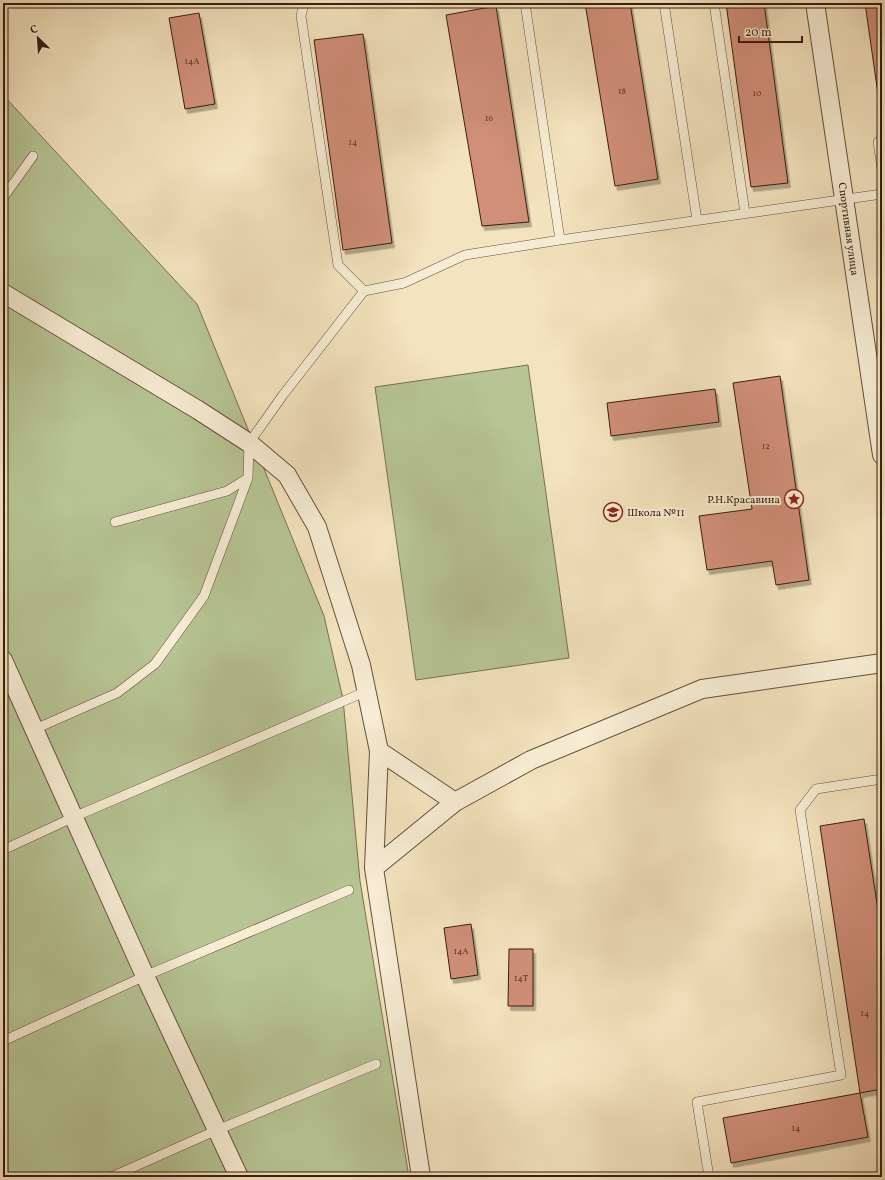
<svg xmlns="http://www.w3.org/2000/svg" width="885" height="1180" font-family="Vollkorn,serif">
<defs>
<filter id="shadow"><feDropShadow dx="2.5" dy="4.5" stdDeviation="0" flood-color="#0004"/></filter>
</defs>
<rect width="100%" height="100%" fill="#f3e3be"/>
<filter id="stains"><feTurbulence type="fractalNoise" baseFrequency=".005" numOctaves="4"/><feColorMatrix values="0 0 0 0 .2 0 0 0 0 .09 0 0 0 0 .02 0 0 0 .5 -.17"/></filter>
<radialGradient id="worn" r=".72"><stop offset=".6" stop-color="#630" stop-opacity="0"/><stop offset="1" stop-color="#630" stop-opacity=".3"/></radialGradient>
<path fill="#b7c494" stroke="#787053" d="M3,95l194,209 127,312 19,83 17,182 49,296h-406z
M528,365l41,293 -153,22 -41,-293z"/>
<path fill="#d18f79" stroke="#381d12" filter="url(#shadow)" d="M585,3h45l28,176 -43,7z
M726,3h38l24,180 -37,4z
M865,3h17v98h-3z
M496,6l33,216 -47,4 -36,-211z
M199,13l16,91 -30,5 -16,-91z
M363,34l29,209 -49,7 -29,-210z
M780,376l29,204 -33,5 -4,-24 -65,9 -8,-54 53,-7 -19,-126z
M715,389l4,33 -108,14 -4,-33z
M864,819l18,117v153l-22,4 -40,-267z
M471,924l7,51 -27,4 -7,-51z
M509,949h24v57h-25z
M860,1093l8,44 -137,26 -8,-45z"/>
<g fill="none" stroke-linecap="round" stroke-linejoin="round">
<defs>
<path id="service" d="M304,3l-3,13 37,249 26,26 40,-8 61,-28 95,-15 322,-46
M525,3l35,237
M664,3l33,217
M714,3l31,210
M882,139l-4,3 4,27
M3,198l30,-42
M115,522l112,-31 21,-13
M35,729l82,-36 38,-29 49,-68 44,-118 1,-35 34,-48 81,-104
M3,850l71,-33 293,-126
M3,1041l142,-65 204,-86
M111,1177l106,-47 159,-66
M709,1177l-12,-75 144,-27 -41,-265 16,-21 66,-10"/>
<path id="minor" d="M815,3l67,452
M3,293l195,117 51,33 38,32 30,52 44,138 18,86 -5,117 47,309
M3,660l142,316 94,201
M379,751l76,51
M374,868l81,-66 76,-42 171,-71 180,-26"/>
</defs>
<use href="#service" stroke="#674e3d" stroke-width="10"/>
<use href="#minor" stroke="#674e3d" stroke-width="20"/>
<use href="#service" stroke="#f7edd5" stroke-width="9"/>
<use href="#minor" stroke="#f7edd5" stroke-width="18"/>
</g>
<defs>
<symbol id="sight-ring" viewBox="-11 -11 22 22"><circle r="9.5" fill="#f7edd5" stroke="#8f2418" stroke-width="1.5"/><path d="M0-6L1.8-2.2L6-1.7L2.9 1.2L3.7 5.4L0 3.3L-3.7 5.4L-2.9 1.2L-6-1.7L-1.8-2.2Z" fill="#8f2418"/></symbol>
<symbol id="school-ring" viewBox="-11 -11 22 22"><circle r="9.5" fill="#f7edd5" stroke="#8f2418" stroke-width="1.5"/><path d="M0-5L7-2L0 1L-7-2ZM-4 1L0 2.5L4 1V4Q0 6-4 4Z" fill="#8f2418"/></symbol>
</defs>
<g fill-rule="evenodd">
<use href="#sight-ring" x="783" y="488" width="22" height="22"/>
<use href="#school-ring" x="602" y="501" width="22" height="22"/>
</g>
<g text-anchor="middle" stroke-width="4" stroke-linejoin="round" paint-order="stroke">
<g font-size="9" fill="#5e3a2c">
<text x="192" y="64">14А</text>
<text x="622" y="94">18</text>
<text x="757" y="96">10</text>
<text x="489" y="121">16</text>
<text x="353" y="145">14</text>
<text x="766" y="449">12</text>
<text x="461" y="954">14А</text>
<text x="521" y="981">14Т</text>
<text x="865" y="1016">14</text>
<text x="796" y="1131">14</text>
</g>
<g font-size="11" fill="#381d12" stroke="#f7edd5">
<text transform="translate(849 229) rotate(82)" y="4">Спортивная улица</text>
</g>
<g font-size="11" fill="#381d12" stroke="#f7edd5" text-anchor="end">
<text x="780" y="503">Р.Н.Красавина</text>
<text x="627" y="516" text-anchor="start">Школа №11</text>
</g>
</g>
<rect width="885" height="1180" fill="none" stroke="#f3e3be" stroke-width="16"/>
<rect x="4" y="4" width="877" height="1172" fill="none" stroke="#381d12" stroke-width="2"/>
<rect x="8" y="8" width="869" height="1164" fill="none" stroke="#381d12"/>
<g transform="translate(38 38) rotate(335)" stroke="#f7edd5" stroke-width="3" paint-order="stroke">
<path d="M0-3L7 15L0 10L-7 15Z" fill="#381d12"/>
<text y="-6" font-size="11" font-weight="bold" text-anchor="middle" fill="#381d12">С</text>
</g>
<path d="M739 36v6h63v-6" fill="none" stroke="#381d12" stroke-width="2"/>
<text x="745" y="36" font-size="12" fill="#381d12" stroke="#f7edd5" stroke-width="3" paint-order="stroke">20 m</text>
<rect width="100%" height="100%" filter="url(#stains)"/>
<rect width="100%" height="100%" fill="url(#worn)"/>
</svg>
